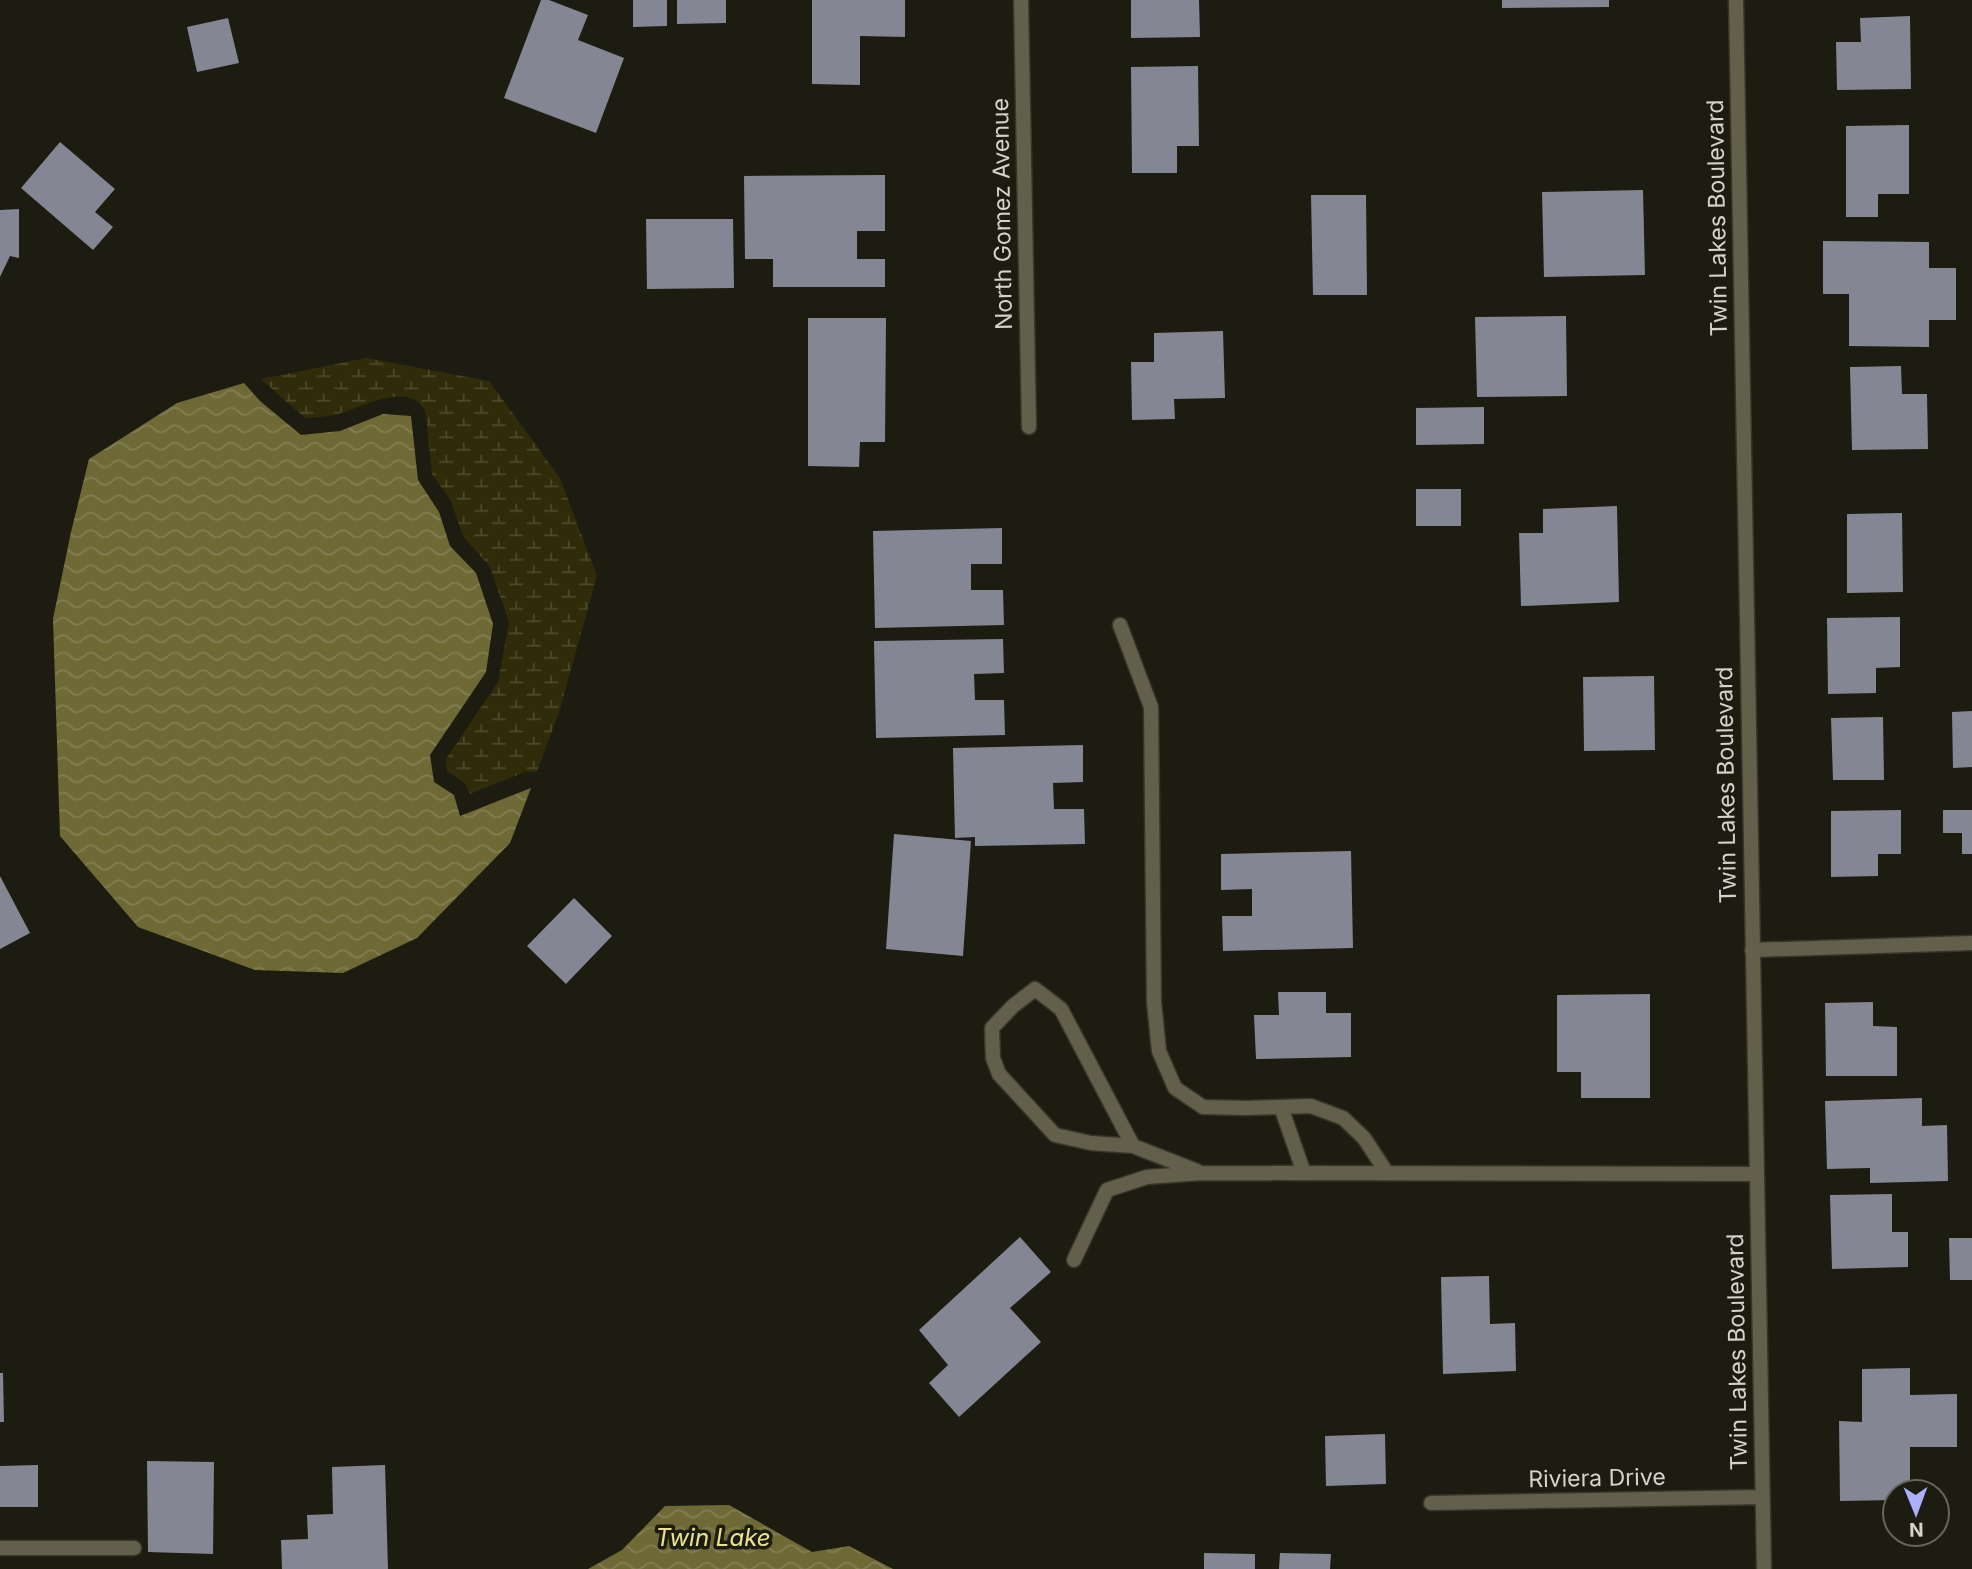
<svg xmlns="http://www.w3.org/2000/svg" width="1972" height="1569" font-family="Inter,sans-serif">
<defs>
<pattern id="wetland-marsh" width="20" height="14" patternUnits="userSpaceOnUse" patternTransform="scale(1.75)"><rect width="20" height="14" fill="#302c09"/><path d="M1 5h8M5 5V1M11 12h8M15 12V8" fill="none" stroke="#4d4a2c"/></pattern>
<pattern id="water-waves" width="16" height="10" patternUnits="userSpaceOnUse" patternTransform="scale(1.75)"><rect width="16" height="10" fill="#6f6936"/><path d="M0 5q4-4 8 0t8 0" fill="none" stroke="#837e52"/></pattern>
</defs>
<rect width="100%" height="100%" fill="#1d1c11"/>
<path fill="url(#wetland-marsh)" d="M366,358l123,23 71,97 37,98 -37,133 -23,63h-12l-55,22 -5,-11 -18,-12 -1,-12 52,-77 11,-60 -19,-55 -27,-31 -12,-35 -19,-27 -6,-60c-13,-36 -64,-6 -88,0 -10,3 -22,3 -33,4l-44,-39z"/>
<path fill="url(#water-waves)" d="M244,383l16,18 41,34 39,-4 43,-17 28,2 7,64 21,32 11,34 26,27 17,51 -7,48 -56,83 4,27 20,13 6,21 71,-28 -21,55 -93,95 -74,35 -88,-3 -117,-43 -78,-91 -7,-217 18,-87 18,-73 88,-56z
M729,1505l83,47 37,-6 44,23h-305l34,-19 43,-44z"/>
<path fill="#858694" d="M541,0h8l39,15 -10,25 46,18 -28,75 -92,-35z
M633,0h34v26l-34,1z
M677,0h49v23l-49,1z
M812,0h93v37l-45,-1v49l-48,-1z
M1131,0h68l1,37 -69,1z
M1502,0h107v7l-107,1z
M1910,16l1,73 -74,1 -1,-48h25l-1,-24z
M228,18l11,45 -42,9 -10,-45z
M1198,66l1,80h-22v27h-45l-1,-106z
M1909,125v69h-31v23h-32v-91z
M60,142l55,47 -20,23 18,15 -20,23 -72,-62z
M885,175v56h-28v28h28v28h-112v-28h-28l-1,-83z
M1643,190l2,85 -101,2 -2,-85z
M1311,195h55l1,100h-54z
M19,209v49l-9,-2 -10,21v-67z
M646,219h87l1,69 -87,1z
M1823,241l106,1v26h27v52h-27v27l-80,-1v-52h-26z
M1566,316l1,80 -90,1 -2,-80z
M808,318h78l-1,124h-25l-1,25 -51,-1z
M1223,331l2,67 -51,1 1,20 -43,1 -1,-58h23v-29z
M1901,366l1,28h25l1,55 -76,1 -2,-83z
M1484,407v37l-68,1v-37z
M1416,489h45v37h-45z
M1617,506l2,96 -98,4 -2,-73h24v-24z
M1902,513l1,79 -56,1v-79z
M1002,528v36h-31v26h32l1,35 -129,3 -2,-97z
M1900,617v50l-24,1v25l-48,1 -1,-76z
M1003,639l1,34 -30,1 1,26h29l1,35 -129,3 -2,-97z
M1654,676l1,74 -71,1 -1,-74z
M1972,711v56l-19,1 -1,-56z
M1883,717l1,63h-51l-2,-62z
M1083,745v37l-30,1 1,26h30l1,35 -110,2v-9l-20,1 -2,-90z
M1901,810v44h-23v22l-47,1v-66z
M1943,810h29v44h-10v-21h-19z
M894,834l77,7 -8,115 -77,-7z
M1351,851l2,97 -130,3 -1,-35h30v-27l-31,1v-36z
M0,876l30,57 -30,16z
M574,898l38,38 -46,48 -39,-38z
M1278,992h48v21h25v44l-95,2 -2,-44h25z
M1650,994v104h-69v-26h-24v-77z
M1873,1002v24l24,1v49h-71l-1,-73z
M1922,1098v28l25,-1 1,56 -78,2v-15l-43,1 -2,-68z
M1892,1194v38h16v35l-76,2 -2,-74z
M1020,1237l31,35 -41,36 31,34 -82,75 -30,-34 19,-18 -29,-35z
M1949,1238h23v42h-22z
M1489,1276l1,48 25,-1 1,48 -73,3 -2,-97z
M1910,1368v27l47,-1v53h-47v45h-15v8l-55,1 -1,-80 23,1v-53z
M0,1373h3l1,49h-4z
M1385,1434l1,50 -60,2 -1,-50z
M147,1461l67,1 -1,92 -65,-2z
M38,1465v42h-38v-41z
M385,1465l3,104h-106l-1,-29 27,-1 -1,-24 26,-1 -1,-47z
M1204,1553l51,1v15h-51z
M1280,1553l51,1 -1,15h-51z"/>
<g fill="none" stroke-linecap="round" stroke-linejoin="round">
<defs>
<path id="service" d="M1120,625l31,82 3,295 5,49 16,37 28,19 43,1 65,-2 32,12 21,20 23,35
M1281,1107l23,66
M1133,1146l-72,-137 -26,-20 -22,17 -21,22 1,30 6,16 56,61 36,8 42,3 64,25
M1074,1260l33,-70 40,-13 54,-4 554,1"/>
<path id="minor" d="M1021,0l8,427
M1736,0l28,1569
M1752,950l220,-7
M1431,1503l332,-6
M0,1548h134"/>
</defs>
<use href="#service" stroke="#37362b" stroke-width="17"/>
<use href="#minor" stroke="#37362b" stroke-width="17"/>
<use href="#service" stroke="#62604b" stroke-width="14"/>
<use href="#minor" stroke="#62604b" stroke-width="14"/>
</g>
<g text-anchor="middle" stroke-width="7" stroke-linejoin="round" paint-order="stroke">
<g font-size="23" fill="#d4d3cc" stroke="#1d1c11">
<text transform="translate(1002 214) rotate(-91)" y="8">North Gomez Avenue</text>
<text transform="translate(1717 218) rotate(-91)" y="8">Twin Lakes Boulevard</text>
<text transform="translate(1726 785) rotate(-91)" y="8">Twin Lakes Boulevard</text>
<text transform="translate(1737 1352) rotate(-91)" y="8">Twin Lakes Boulevard</text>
<text transform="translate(1597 1478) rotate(-1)" y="8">Riviera Drive</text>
</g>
<g font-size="24" font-style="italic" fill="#eae191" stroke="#1d1c11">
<text x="713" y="1546">Twin Lake</text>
</g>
</g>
<g transform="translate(1916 1513) rotate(179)"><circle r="33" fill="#1d1c11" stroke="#66655c" stroke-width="2"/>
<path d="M0-5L12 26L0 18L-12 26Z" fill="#acaffb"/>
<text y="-10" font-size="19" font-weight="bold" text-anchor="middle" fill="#d4d3cc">N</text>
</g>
</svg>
